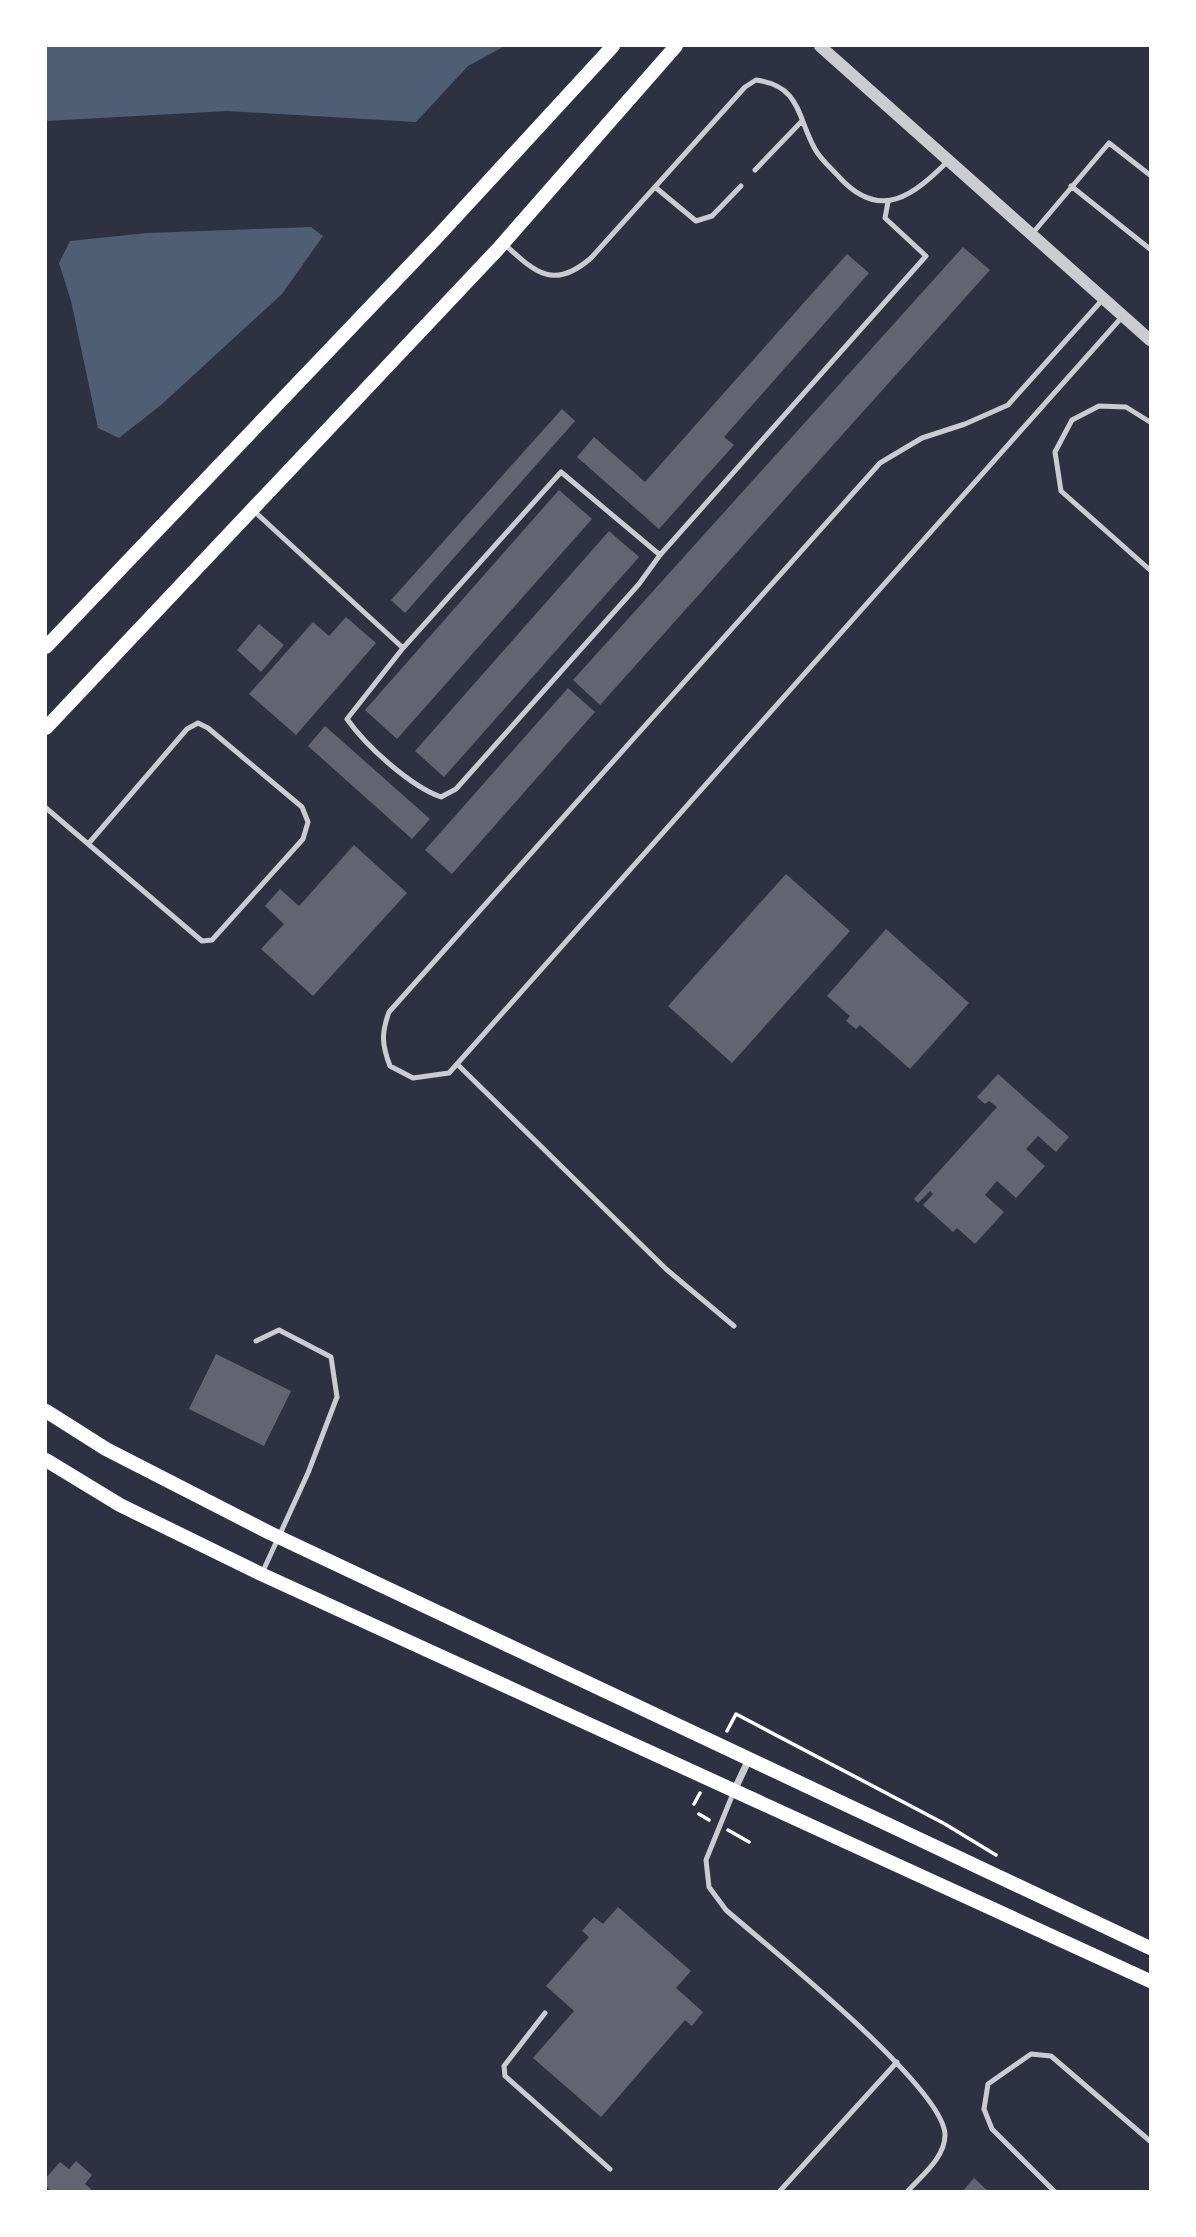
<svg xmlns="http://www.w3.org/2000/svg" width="1196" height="2237" font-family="Inter,sans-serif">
<rect width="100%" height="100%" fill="#2d3142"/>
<path fill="#4f5d75" d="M46,46h459l-37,20 -52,56 -189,-11 -181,10z
M311,227l12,9 -41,58 -121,111 -42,33 -21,-10 -27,-127 -12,-38 11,-22 77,-8z"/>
<path fill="#626471" d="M963,247l27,23 -390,435 -27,-25z
M847,254l22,19 -145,164 10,8 -75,84 -82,-72 17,-20 51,45z
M562,409l13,12 -170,192 -14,-13z
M559,490l33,29 -195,220 -32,-29z
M609,531l30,26 -195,220 -29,-26z
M346,617l30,26 -80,92 -47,-41 64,-72 16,14z
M259,624l25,21 -23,27 -24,-22z
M568,688l27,24 -143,162 -27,-24z
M325,726l105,93 -18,20 -104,-93z
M354,845l53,48 -94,103 -52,-47 23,-25 -19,-18 15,-17 19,17z
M786,874l64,57 -118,132 -64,-57z
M886,929l83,74 -59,66 -50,-44 -4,4 -10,-8 4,-5 -23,-20z
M998,1074l71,63 -13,15 -18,-16 -12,13 19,17 -29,32 -19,-17 -12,14 19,17 -29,32 -18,-16 -4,4 -30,-27 10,-11 -3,-3 -12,12 -4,-4 83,-92 -8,-6 -4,3 -8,-7z
M216,1354l75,37 -27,55 -75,-37z
M618,1907l73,64 -15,17 27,24 -11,14 -7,-6 -84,97 -68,-59 41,-47 -28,-25 43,-49 -7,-6 12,-14 9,7z
M76,2161l16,14 -7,9 6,5 -3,3h-36l-6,-6v-8l14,-16 9,7z
M974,2178l15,14h-27z"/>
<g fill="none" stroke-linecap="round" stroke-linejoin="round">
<path stroke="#fff" stroke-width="3.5" d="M727,1731l9,-17 209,110 51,31
M694,1804l6,-11
M699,1814l10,6
M728,1830l21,12"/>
<path stroke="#caccd0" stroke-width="5" d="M755,170l47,-49
M1071,186l79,63
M655,187l41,34 16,-5 29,-30
M1032,234l77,-91 41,32
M503,243c32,29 50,48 88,15l154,-171 11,-7c45,6 41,37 59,69 6,11 17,20 25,29 41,44 74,17 109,-18
M1104,298l-96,107 -43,19 -43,14 -42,25 -491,549c-8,22 -7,33 1,54l23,12 36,-5 673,-756
M1150,422l-24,-15 -27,-1 -27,14 -17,32 6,39 89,79
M254,511l149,137 158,-176 99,83 266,-299 -41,-38 3,-16
M403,648l-56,71c19,27 63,67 94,78l15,-8 183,-205 21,-29
M46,808l156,133 10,-1 91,-101 5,-17 -6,-15 -94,-79 -10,-5 -11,6 -98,114
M457,1064l209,205 68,57
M256,1341l23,-11 52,27 6,40 -29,76 -45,98
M734,1791l-28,69 3,27 17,23c41,36 219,178 219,225 0,23 -24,41 -38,57
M545,2013l-41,53 1,10 105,93
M779,2192l118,-130
M1055,2192l-63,-63 -8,-20 4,-25 43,-30 20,2 99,85"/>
<path stroke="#caccd0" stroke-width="7" d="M734,1791l15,-32"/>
<path stroke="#caccd0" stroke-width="12" d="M820,46l330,294"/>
<path stroke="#fff" stroke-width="14" d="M46,647l393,-412 174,-189
M46,728l452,-479 178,-203
M46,1411l60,38 164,84 880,415
M46,1460l74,45 141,69 889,407"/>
</g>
<rect width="1196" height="2237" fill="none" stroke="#ffffff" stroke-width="94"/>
</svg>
